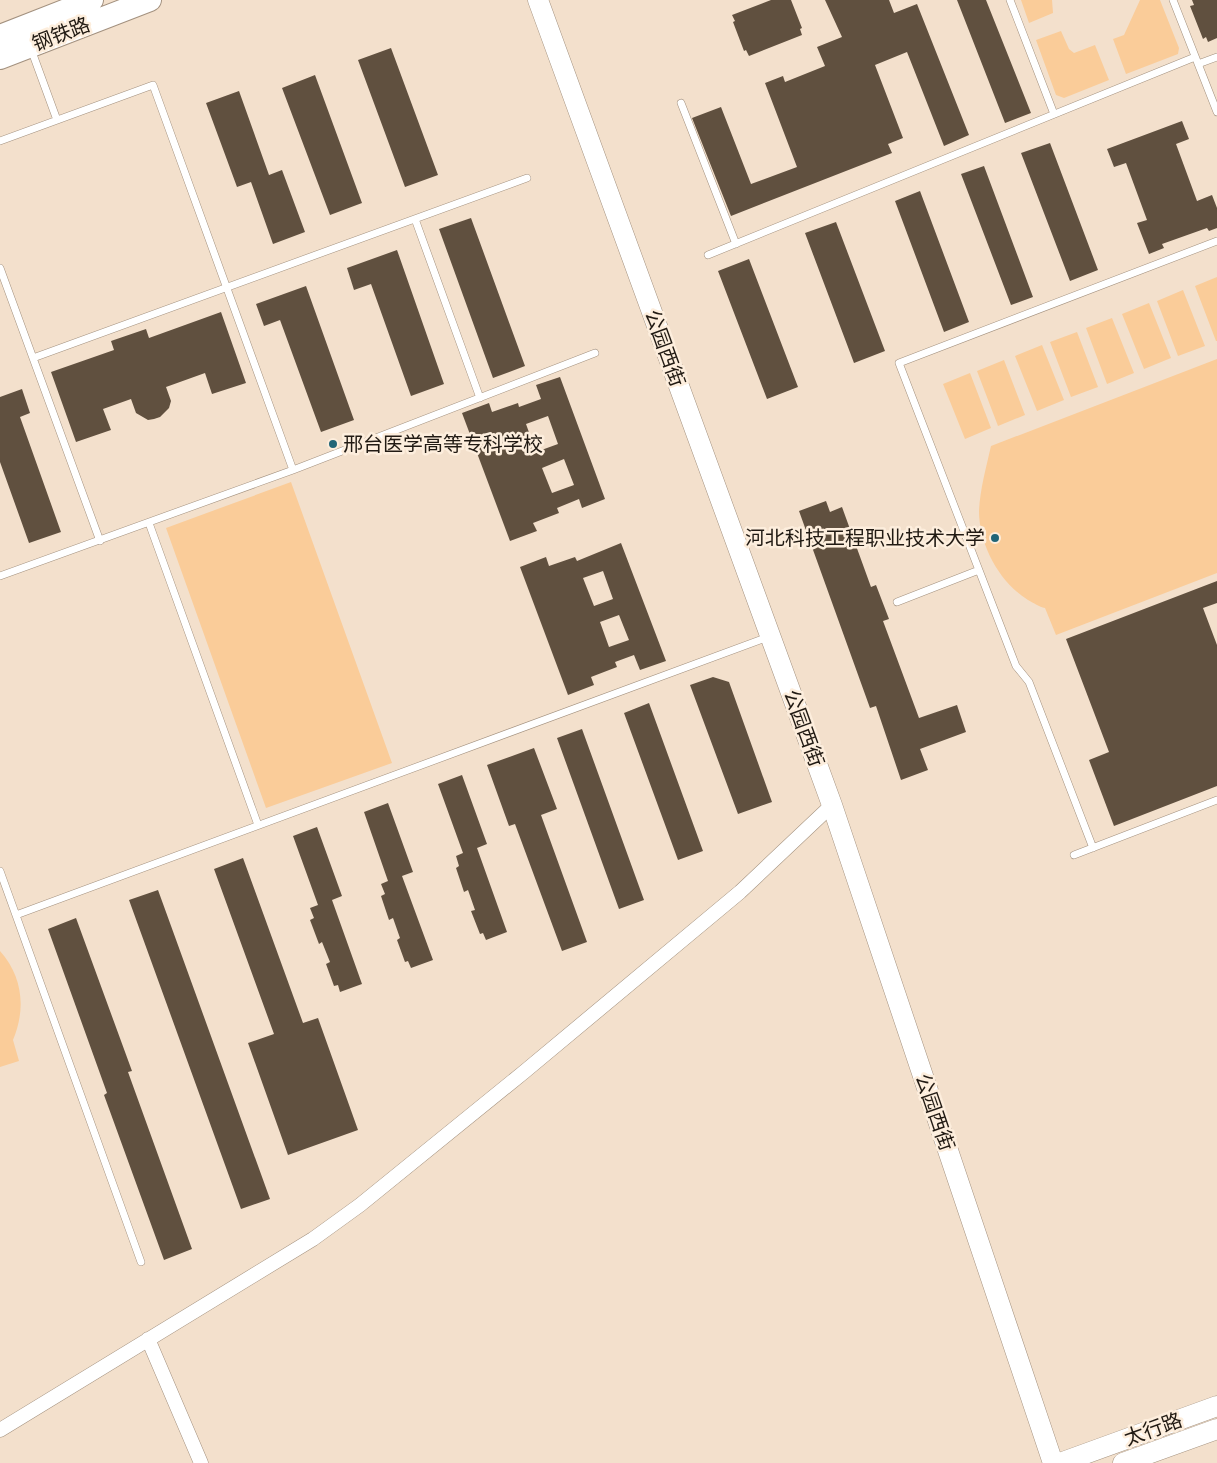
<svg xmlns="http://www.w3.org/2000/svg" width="1217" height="1463" font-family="Spectral,'Noto Sans SC',serif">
<rect width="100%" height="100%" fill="#f3e0cc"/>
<path fill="#facc99" d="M1021,0h31l1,13 -24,10z
M1140,0h20l19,48 -1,6 -52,20 -13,-35 11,-4z
M1061,31l8,18 5,4 21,-8 14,35 -45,18 -8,-3 -20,-55z
M1217,277v64h-1l-21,-55z
M1183,290l22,56 -27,10 -21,-55z
M1149,303l22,55 -27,11 -22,-55z
M1112,318l22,55 -27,11 -21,-56z
M1077,332l21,55 -27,10 -21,-55z
M1042,345l22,55 -27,11 -22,-55z
M1217,359v214l-161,62 -11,-27c-6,-1 -11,-5 -17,-8 -28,-17 -49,-55 -49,-89 1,-21 7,-43 12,-65z
M1004,360l21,55 -27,11 -21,-55z
M970,373l21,55 -26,11 -22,-55z
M291,482l101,281 -126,45 -100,-280z
M0,951c23,26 26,58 13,89l6,21 -19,6z"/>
<path fill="#60503f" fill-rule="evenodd" d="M771,0h20l11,28 -2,1 2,6 -53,21 -3,-6 -2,1 -11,-29 2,-1 -3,-6z
M825,0h64l5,13 23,-9 52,131 -25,11 -37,-94 -32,13 28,73 -15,6 4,9 -161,63 -39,-98 29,-11 30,77 46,-17 -32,-84 18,-7 2,6 40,-16 -8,-19 25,-10z
M957,0h29l45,113 -26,10z
M1192,0h25v38l-9,4 -2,-5 -3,2 -13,-33 4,-1z
M391,48l47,127 -33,12 -47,-127z
M315,75l47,128 -32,12 -48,-127z
M239,91l30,84 13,-5 23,62 -32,12 -22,-62 -14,5 -31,-84z
M1182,121l7,18 -13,5 21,57 15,-6 5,13v20l-8,3 -2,-3 -45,16 2,4 -15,6 -12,-31 10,-3 -21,-57 -12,4 -7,-18z
M1050,143l48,127 -28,11 -49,-128z
M984,166l49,131 -22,8 -50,-131z
M920,191l49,131 -25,10 -49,-131z
M471,218l54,148 -32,12 -54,-149z
M836,222l49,129 -31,12 -49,-130z
M397,250l47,134 -33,12 -40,-112 -17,6 -7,-22z
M749,259l49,128 -31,12 -49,-128z
M306,286l48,134 -33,12 -41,-112 -16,6 -8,-22z
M221,312l25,71 -34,11 -7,-21 -39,14 5,14 -2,7 -9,9 -6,2 -6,1 -12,-7 -5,-14 -28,10 8,21 -35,12 -25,-70 63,-22 -3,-9 35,-12 3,9z
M560,377l45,122 -23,9 -3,-9 -22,9 2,5 -26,10 4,8 -27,10 -48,-128 27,-10 3,9 26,-9 1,4 22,-8 -5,-14zM548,416l10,28 -22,8 -10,-28zM564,459l10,26 -22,8 -10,-25z
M22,389l8,24 -10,4 41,115 -32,11 -29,-81v-65z
M826,501l4,11 12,-5 29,80 5,-2 13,34 -6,2 36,97 38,-13 9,27 -46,17 8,21 -27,10 -25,-74 -6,2 -71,-197z
M621,543l45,118 -26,9 -6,-15 -19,7 2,5 -26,10 3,8 -26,10 -48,-128 26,-10 3,9 26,-9 2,4zM603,571l10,28 -19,7 -11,-28zM619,615l10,25 -20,7 -9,-25z
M1217,581v22l-14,5 14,37v141l-103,40 -25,-66 20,-8 -43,-113z
M713,677l16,5 43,120 -34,12 -48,-129z
M649,703l54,148 -25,9 -54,-147z
M582,729l62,171 -25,9 -62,-171z
M534,748l23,61 -16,6 46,127 -25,9 -47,-127 -6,2 -22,-61z
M462,775l25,69 -10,4 30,84 -21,8 -3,-7 -3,1 -9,-23 4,-1 -7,-20 -4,2 -8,-24 3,-2 -3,-10 7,-3 -25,-69z
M388,803l25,69 -11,4 31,84 -22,8 -3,-7 -3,1 -8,-22 3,-2 -7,-20 -4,2 -8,-24 4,-2 -4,-10 7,-3 -24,-69z
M317,827l25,69 -10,4 30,84 -22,8 -2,-7 -4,1 -8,-22 4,-2 -8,-20 -3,2 -9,-24 4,-2 -4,-10 8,-3 -25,-69z
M243,858l60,165 15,-5 40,112 -70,25 -40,-112 26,-9 -60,-165z
M158,890l112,309 -29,10 -112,-309z
M76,918l56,153 -4,1 64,177 -28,11 -60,-165 3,-2 -59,-164z"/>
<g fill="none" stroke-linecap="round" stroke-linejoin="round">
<defs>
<path id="lane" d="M1010,0l44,114
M1173,0l44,112
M31,49l26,71
M1198,64l19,-7
M681,103l55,141
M0,141l153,-56 140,385
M415,219l65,179
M708,255l487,-198
M0,268l100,273
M33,358l494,-180
M149,523l109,302
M0,576l293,-106 302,-117
M897,602l82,-32
M1093,848l-64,-166 -13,-16 -117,-303 318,-122
M1074,855l143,-55
M0,871l141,391
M16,915l752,-278"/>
<path id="street" d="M148,1339l53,124
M0,1430l313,-191 47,-34 164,-133 216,-180 92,-87"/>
<path id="secondary" d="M538,0l294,805 221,658
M1060,1463l157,-57
M1123,1463l94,-34"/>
<path id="primary" d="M0,36l92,-36
M0,58l150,-58"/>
</defs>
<use href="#lane" stroke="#a3917f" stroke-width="8"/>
<use href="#street" stroke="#a3917f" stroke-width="15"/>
<use href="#secondary" stroke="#a3917f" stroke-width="21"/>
<use href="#primary" stroke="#a3917f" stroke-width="24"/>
<use href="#lane" stroke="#fff" stroke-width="7"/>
<use href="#street" stroke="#fff" stroke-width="14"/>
<use href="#secondary" stroke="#fff" stroke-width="20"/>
<use href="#primary" stroke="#fff" stroke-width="22"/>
</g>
<g fill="#216577" stroke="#fdeedd" stroke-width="2">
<circle cx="333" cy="444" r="5"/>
<circle cx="995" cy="538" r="5"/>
</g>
<g text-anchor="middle" stroke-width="5" stroke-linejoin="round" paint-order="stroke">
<g font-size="20" fill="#211a13" stroke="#fdeedd">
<text transform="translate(61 34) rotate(-21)" y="7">钢铁路</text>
<text transform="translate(665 348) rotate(70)" y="7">公园西街</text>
<text transform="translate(804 728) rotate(70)" y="7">公园西街</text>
<text transform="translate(935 1112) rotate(71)" y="7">公园西街</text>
<text transform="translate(1153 1429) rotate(-20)" y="7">太行路</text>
</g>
<g font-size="20" fill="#211a13" stroke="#fdeedd" text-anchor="start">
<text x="343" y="451">邢台医学高等专科学校</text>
<text x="985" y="545" text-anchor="end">河北科技工程职业技术大学</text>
</g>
</g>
</svg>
